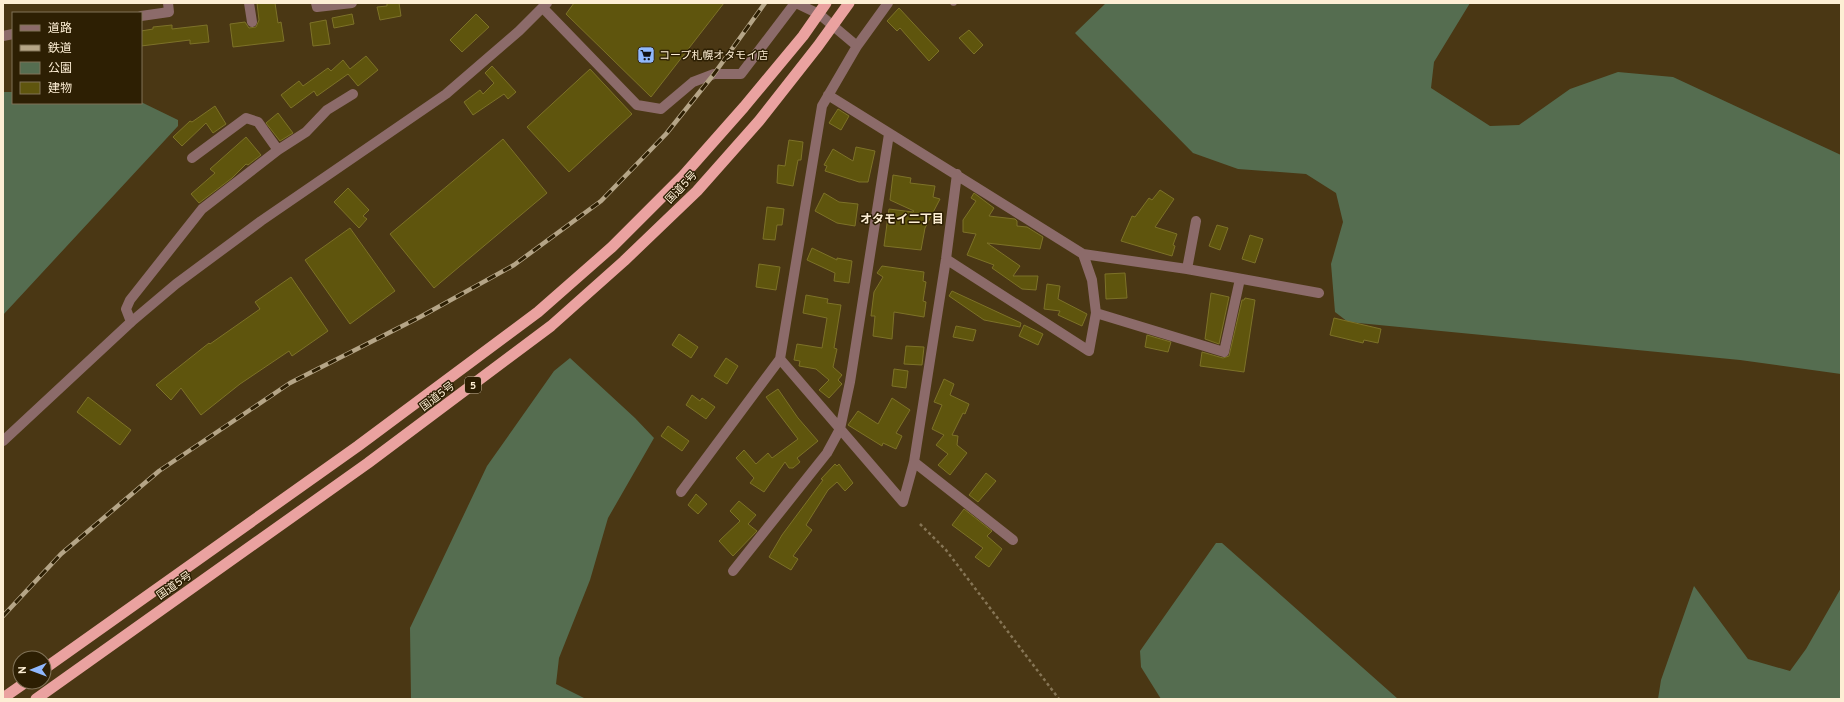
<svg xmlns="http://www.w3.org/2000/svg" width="1844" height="702" font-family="Overpass,'Noto Sans JP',sans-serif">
<rect width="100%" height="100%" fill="#4a3714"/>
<path fill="#556d50" d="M1106,3h364l-36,59 -3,26 59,38 29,-1 51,-36 48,-17 55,5 168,78v219l-101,-14 -392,-38 -13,-10 -4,-48 12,-42 -7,-29 -30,-19 -68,-5 -45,-16 -118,-120z
M3,92h10v11l128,-1 37,18v6l-175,189z
M570,358l65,60 19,20 -46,80 -18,62 -31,78 -3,26 30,15h-175l-1,-71 77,-162 67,-95z
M1216,543h6l176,156h-237l-20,-32 -1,-16z
M1694,586l54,73 42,12 16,-22 35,-61v111h-183l3,-19z"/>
<path fill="#5f550d" stroke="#7d7228" d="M257,3h18l3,20 3,-1 3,19 -51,6 -3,-23 15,-2 4,6 7,-1 3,-7z
M387,3h12l2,13 -21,4 -3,-13 10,-1z
M574,3h150l-73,94 -85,-83z
M899,8l40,43 -10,10 -29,-33 -3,3 -10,-10z
M352,14l2,10 -20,4 -2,-10z
M476,14l13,13 -27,25 -12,-12z
M326,20l4,24 -17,2 -3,-23z
M172,25v4l35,-4 2,17 -19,2v-4l-49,6v-15l12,-2v-2z
M969,30l14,15 -9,9 -15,-16z
M366,56l12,14 -20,16 -10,-12 -31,22 -3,-5 -23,17 -10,-13 18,-14 4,5 25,-18 3,3 12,-11 7,9z
M492,66l24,26 -8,7 -4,-5 -31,21 -9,-13 16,-12 3,4 11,-11 -9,-10z
M590,69l42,45 -63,58 -42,-45z
M215,106l11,18 -13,9 -7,-10 -24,23 -9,-9 17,-16 2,1z
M838,109l11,7 -8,14 -12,-7z
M278,113l15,20 -13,8 -14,-18z
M246,137l15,18 -13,10 -2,-1 -14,14 -33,25 -8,-9 24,-21 -5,-4z
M503,139l44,54 -113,95 -44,-54z
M789,140l14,2 -2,18h-3l-5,26 -16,-3 1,-18 7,1z
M856,147l19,4 -7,31h-9l-34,-11 2,-5 -3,-1 9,-16 20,12z
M893,175l18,3 -1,5 25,3 -2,11 7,2 -15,29 -4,22 -37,-4 5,-37 24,3 1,-1 -24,-11z
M348,188l21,22 -6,6 4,3 -8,9 -25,-26z
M1160,190l14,9 -19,28 22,7 -4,11 2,1 -3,10 -51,-15 11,-25 3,1 14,-19 3,2z
M824,193l15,9 19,2 -3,22 -18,-3 -22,-12z
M974,193l20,15 -5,8 26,3 2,2v5l10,1 16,10 -3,12 -53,-6 33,23 -7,10h25l-2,14 -14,-1 -30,-21 2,-3 -27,-10 9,-21 -13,-2v-12l13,-19 -5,-3z
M767,207l17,2 -2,16h-5l-2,15 -12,-1z
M1217,225l11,3 -8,22 -11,-4z
M350,228l45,63 -45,33 -45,-64z
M1250,235l13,4 -8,24 -13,-4z
M812,248l25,12v-2l15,3 -3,22 -15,-2 1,-8 -28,-13z
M759,264l21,3 -4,23 -20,-3z
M882,266l42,6 -1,9 3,1 -3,19 3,1 -2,15 -30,-5 -2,27 -19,-3 2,-20h-4l3,-24 9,-15 -6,-4z
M1125,273l2,25 -21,1 -1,-25z
M291,277l37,54 -36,25 -3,-5 -49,33 -39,31 -20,-27 -10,12 -15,-15 53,-42 1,1 50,-35 -5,-7z
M1047,284l13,2 -2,13 29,15 -5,12 -24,-11 2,-4 -16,-2z
M952,291l69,32 -1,4 -36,-7 -35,-24z
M1211,293l18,4 -10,47 -14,-5z
M806,295l22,4 -1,4 14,2 -7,43 3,1 -4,18 9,8 -4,5 4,4 -13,14 -10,-8 10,-10 -13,-11 -17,-3 1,-5 -6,-1 3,-16 25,4 5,-30 -24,-5z
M1245,298l10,2 -11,72 -44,-6 2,-14 21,6 6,-2 13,-56h2z
M1334,318l47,11 -3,14 -14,-3 -1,3 -33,-8z
M1024,325l19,9 -5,11 -19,-9z
M956,326l20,4 -3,11 -20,-4z
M679,334l19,13 -7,11 -19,-13z
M1147,335l24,7 -3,10 -23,-5z
M906,346l18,1 -2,18 -18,-1z
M726,358l12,8 -11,18 -13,-8z
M894,369l14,2 -2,17 -14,-2z
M944,379l10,5 -4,11 19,9 -4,10 -2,-1 -11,22 6,1 -1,9 10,8 -17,22 -12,-10 10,-11 -12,-9 8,-10 -12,-6 10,-24 -8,-3z
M778,389l20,29 20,23 -21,17 3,4 -7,6h-4l-4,-6 -21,30 -14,-9 4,-5 -18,-20 8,-8 12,14 12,-11 4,5 26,-19 -32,-42z
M692,395l8,6 2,-3 13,9 -9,12 -20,-14z
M88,397l43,33 -11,15 -43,-33z
M892,398l18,12 -14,23 6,3 -6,13 -13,-6 -1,3 -34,-21 10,-14 20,13z
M668,426l21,15 -7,10 -21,-15z
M835,464l2,2 2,-2 14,19 -8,8 -8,-9 -9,8 -22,35 6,5 -19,26 5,3 -7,11 -22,-13 13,-22 41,-55 -2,-1z
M986,473l10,8 -18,21 -9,-7z
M696,494l11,10 -9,10 -10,-9z
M739,501l17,14 -8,9 9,7 -24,25 -14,-15 21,-20 -10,-10z
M964,509l28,22 -5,5 15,13 -13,18 -14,-10 8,-9 -31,-23z"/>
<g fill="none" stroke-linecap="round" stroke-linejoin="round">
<path stroke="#867555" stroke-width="2.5" stroke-dasharray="3 3" stroke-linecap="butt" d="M920,524l26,26 113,149"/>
<path stroke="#8c6b6a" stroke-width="5.5" d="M953,3h1"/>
<path stroke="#8c6b6a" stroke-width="10" d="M249,3l3,19
M316,3l1,4 35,-4
M796,3l23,11 38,32
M888,3l-31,43 -35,60 -42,253 123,143 11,-40 32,-203 11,-85
M543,8l94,97 24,4 32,-27 21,-8h27l54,-71
M141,16l28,-4 -1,-9
M3,36l10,-2
M828,95l255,159 104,15 132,24
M192,158l54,-40 12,4 20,28
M946,259l143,92 7,-38 -4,-33 -9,-26
M1187,269l9,-48
M1096,313l128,39 16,-73
M131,322l-5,-13 4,-9 72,-91 76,-59 28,-18 21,-22 26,-16
M914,462l99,78
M681,492l99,-133
M733,571l94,-118 13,-24 10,-47 39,-248"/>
<path stroke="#8c6b6a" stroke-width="10" d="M3,441l128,-119 45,-38 85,-63 185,-127 73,-63 28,-28"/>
<path stroke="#eaa2a0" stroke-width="11" d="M44,669l314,-223 180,-134 74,-65 71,-71 61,-69 59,-71 23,-33
M3,698l23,-16
M36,699l332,-236 183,-137 73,-65 73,-70 62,-70 59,-75 31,-43"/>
<defs>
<path id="rail" d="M3,616l58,-62 98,-83 131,-88 130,-66 94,-52 87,-64 65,-67 48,-60 51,-71"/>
</defs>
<use href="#rail" stroke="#b5a587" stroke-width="4.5"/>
<use href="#rail" stroke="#2d1f03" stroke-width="3" stroke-dasharray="9" stroke-linecap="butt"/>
</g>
<defs>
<symbol id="supermarket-square" viewBox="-11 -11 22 22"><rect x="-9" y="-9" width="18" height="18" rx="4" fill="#90b8fd" stroke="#2d1f03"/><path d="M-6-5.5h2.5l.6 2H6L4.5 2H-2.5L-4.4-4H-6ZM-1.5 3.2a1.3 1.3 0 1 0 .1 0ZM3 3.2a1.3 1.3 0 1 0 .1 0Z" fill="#111"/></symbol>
</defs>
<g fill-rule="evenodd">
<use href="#supermarket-square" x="636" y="45" width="20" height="20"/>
</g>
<g text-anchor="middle" stroke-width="3" stroke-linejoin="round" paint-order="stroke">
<rect fill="#2d1f03" stroke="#bfb095" stroke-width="1" x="465" y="377" width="16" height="16" rx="3"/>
<g font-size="10" font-weight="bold" fill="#fdeed4">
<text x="473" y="389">5</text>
</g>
<g font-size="11" fill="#fdeed4" stroke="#2d1f03" text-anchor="start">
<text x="659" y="59">コープ札幌オタモイ店</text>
</g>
<g font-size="11" fill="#fdeed4" stroke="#2d1f03">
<text transform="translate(681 187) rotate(-46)" y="4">国道5号</text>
<text transform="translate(437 396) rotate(-37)" y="4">国道5号</text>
<text transform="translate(174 585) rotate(-35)" y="4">国道5号</text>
</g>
<g font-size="12" font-weight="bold" fill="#fdeed4" stroke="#2d1f03">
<text x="902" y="223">オタモイ二丁目</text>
</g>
</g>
<rect width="1844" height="702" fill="none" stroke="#fdeed4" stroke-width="8"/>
<rect x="12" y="12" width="130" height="92" fill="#2d1f03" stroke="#807257"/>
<rect x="20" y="25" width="20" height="6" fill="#8c6b6a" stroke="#807257"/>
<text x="48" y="32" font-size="12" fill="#fdeed4">道路</text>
<rect x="20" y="45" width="20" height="6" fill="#b5a587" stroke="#807257"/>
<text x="48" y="52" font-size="12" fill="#fdeed4">鉄道</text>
<rect x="20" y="62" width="20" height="12" fill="#556d50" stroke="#807257"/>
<text x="48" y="72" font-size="12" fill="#fdeed4">公園</text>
<rect x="20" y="82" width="20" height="12" fill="#5f550d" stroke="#807257"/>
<text x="48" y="92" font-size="12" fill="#fdeed4">建物</text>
<g transform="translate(32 670) rotate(269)"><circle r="19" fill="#2d1f03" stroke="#807257"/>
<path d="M0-3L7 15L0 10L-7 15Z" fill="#90b8fd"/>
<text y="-6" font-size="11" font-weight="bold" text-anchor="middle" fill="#fdeed4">N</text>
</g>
</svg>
